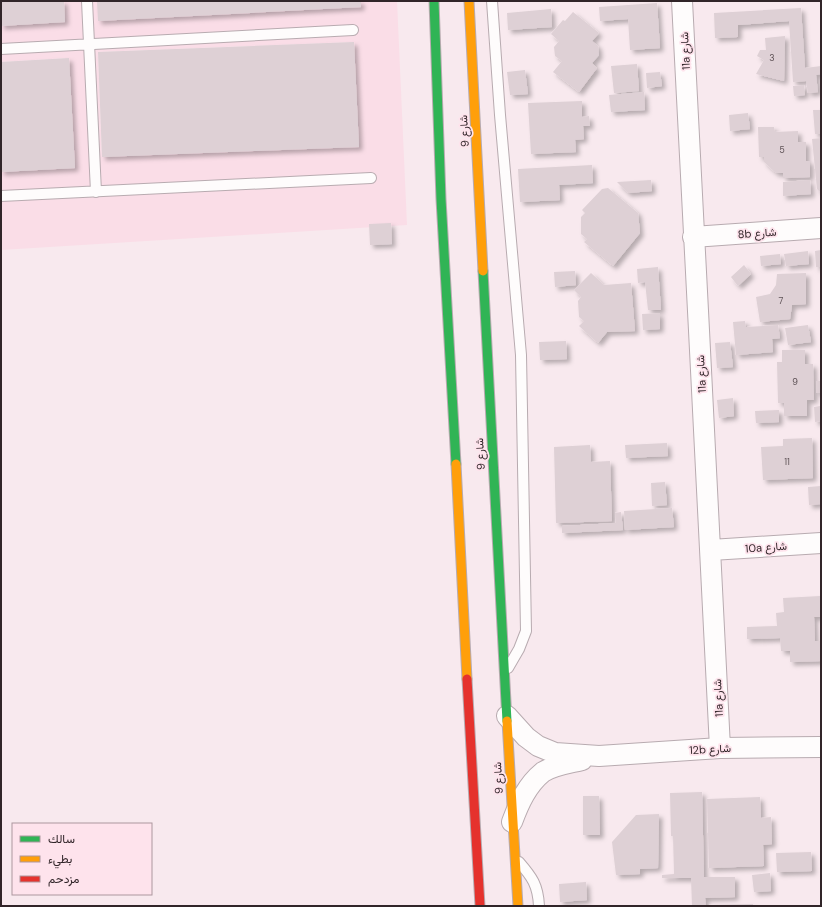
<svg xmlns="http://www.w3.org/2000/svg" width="822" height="907" font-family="'DM Sans',Vazirmatn,sans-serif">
<defs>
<filter id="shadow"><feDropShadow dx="3.5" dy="3.5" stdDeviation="2" flood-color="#0004"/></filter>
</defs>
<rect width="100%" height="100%" fill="#f8e9ee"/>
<path fill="#fadde7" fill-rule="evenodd" d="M64,1l297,6v-6h36l10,224 -406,25v-78l74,-4 -6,-110 -68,4v-36l64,-4zM354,42l5,104 -257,11 -4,-105z"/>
<path fill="#ded0d5" filter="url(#shadow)" d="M1,1h63l1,21 -64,4z
M97,1h264v6l-263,14z
M657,3l3,45 -30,2 -2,-31 -28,2 -1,-14z
M801,8l4,60 16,-2v8l-5,1 2,17 -10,1 -2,-12 -13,1 -4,-61 -51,4v12l-23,1 -1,-25z
M551,9l1,18 -44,3 -1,-17z
M573,12l26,21 -7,8 6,5 1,9 -7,8 5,5 -18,24 -26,-20 9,-11 -7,-5 -1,-9 5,-6 -8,-7 12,-14 2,1z
M785,36l-1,45 -28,-7 8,-14 -7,-4 3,-6h6l-1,-12z
M354,42l5,105 -257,10 -4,-105z
M69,58l6,110 -74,4v-110z
M637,64l2,27 -25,2 -3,-27z
M525,70l3,24 -18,1 -3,-23z
M660,72l2,14 -15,2 -1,-15z
M804,85l1,10 -11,1 -1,-10z
M644,92l1,18 -34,2 -2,-17z
M582,101v16l7,-1 1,10h-7l1,13 -9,1 1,12 -45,2 -3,-51z
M813,110h8v24h-6z
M748,113l2,16 -20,2 -1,-16z
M758,127h16l1,5 23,-1v11h8v19h4v16l-27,1v-5h-7l-12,-11v-5h-5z
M821,138v55l-4,-4 -5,-50z
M592,165l1,18 -34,2 1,15 -40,2 -2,-33z
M651,180l1,11 -24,2 -11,-11z
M810,180l1,14 -28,2v-14z
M608,188l30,25 2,20 -27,33 -29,-24 3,-3 -6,-5v-17l4,-4 -3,-3 20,-21z
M391,223l1,21 -22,1 -1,-21z
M821,250v17h-5l-1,-16z
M808,251l1,13 -23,2 -2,-12z
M780,254l1,10 -20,2 -1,-10z
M744,265l7,9 -13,12 -7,-9z
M658,267l3,43h-13l-3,-28 -7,1 -1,-14z
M575,271l1,14 -21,2 -1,-15z
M591,273l13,12 27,-2 4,48 -28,1 -9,11 -19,-17 5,-5 -5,-4 -1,-16 3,-4 -7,-7z
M806,273v31l-14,1 -2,14 -30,3 -4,-25 14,-3 6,-9 1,-11z
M660,313v16l-17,1 -1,-16z
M745,321l1,6 32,-2 2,13 -8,1 1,13 -37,3 -3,-33z
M808,325l3,17 -23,3 -3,-17z
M566,341l1,18 -27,1 -1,-18z
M730,342l3,25 -16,1 -2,-25z
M782,350h23v14h8l1,36h-7v16h-23v-13h-6l-1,-41h5z
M816,381h5v12h-5z
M733,398l1,18 -15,2 -2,-18z
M820,406l1,15 -6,1 -1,-15z
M779,410v12l-23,1 -1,-12z
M812,438l1,40 -50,2 -2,-33 22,-1v-7z
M667,443l1,13 -42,2 -1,-13z
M590,445l1,17 19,-1 2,60 -56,2 -2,-76z
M665,482l2,23 -15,1 -1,-23z
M821,486v18l-12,1 -1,-18z
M672,508l2,19 -49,3 -1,-19z
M621,512l2,18 -61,3v-7l54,-3 -1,-10z
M820,596l1,21h-7l1,24h6v20l-31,1v-11h-9l-1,-13 -33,1v-12l30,-1 -1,-13 8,-1 -1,-14z
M702,792l2,85h31v20l-30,1 1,8h-14l-1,-28h-29v-3l12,-1 -1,-38h-2l-1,-43z
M583,796h16l1,39h-17z
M760,797l1,21 10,-1 1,27 -9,1 1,21 -55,2 -2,-69z
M659,814l-1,54 -18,1v5l-24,1 -4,-33 24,-27z
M811,852l1,19 -35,1 -1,-19z
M770,873l1,18 -17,1 -2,-17z
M586,882l1,18 -27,2 -1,-18z
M753,904v2h-45v-1z"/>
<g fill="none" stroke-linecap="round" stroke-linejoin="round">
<defs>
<path id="lane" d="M87,1l9,191
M492,1l8,114 21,240 5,276 -7,18 -11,19
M1,49l352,-19
M1,196l370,-18
M519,862c13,15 19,23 20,44"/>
<path id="street" d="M682,1c12,249 27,498 38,747
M693,237l128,-9
M711,550l110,-7
M507,716l19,21 12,9 17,7 44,3 121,-8 101,-1
M512,822c7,-19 15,-37 31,-50 11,-7 27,-9 39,-12"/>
<path id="fast" d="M434,1l7,198 15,265
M483,271l24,450"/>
<path id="slow" d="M469,1l14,270
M456,464l11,215
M507,721l11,185"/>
<path id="jam" d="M467,679l13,227"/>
</defs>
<use href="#lane" stroke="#b8abb0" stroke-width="12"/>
<use href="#street" stroke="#b8abb0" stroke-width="22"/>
<use href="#fast" stroke="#b8abb0" stroke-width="11"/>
<use href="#slow" stroke="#b8abb0" stroke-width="11"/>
<use href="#jam" stroke="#b8abb0" stroke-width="11"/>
<use href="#lane" stroke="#fefcfc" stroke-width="10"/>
<use href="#street" stroke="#fefcfc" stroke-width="20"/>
<use href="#fast" stroke="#30b455" stroke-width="9"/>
<use href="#slow" stroke="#ff9f0a" stroke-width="9"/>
<use href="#jam" stroke="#e5322d" stroke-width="9"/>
</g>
<g text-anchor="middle" stroke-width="3.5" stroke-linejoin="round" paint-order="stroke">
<g font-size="9" fill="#5e5256">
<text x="772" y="61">3</text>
<text x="782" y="153">5</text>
<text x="781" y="304">7</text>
<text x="795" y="385">9</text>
<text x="787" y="465">11</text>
</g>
<g font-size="11" fill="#312529" stroke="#fee3ec">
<text transform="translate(685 51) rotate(-93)" y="4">11a شارع</text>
<text transform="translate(464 131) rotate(-93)" y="4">شارع 9</text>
<text transform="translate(757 233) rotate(-4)" y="4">8b شارع</text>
<text transform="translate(701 374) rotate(-93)" y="4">11a شارع</text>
<text transform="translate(480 454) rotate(-93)" y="4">شارع 9</text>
<text transform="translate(766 547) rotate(-4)" y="4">10a شارع</text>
<text transform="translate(718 698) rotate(-93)" y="4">11a شارع</text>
<text transform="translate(710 749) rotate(-3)" y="4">12b شارع</text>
<text transform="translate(498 778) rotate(-93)" y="4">شارع 9</text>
</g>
</g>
<rect width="822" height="907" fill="none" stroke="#312529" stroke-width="4"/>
<rect x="12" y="823" width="140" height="72" fill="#fee3ec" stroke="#ac979e"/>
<rect x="20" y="836" width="20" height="6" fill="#30b455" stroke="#ac979e"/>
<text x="48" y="843" font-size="12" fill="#312529">سالك</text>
<rect x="20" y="856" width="20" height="6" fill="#ff9f0a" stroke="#ac979e"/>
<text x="48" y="863" font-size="12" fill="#312529">بطيء</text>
<rect x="20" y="876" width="20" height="6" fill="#e5322d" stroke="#ac979e"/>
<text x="48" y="883" font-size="12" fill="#312529">مزدحم</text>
</svg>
